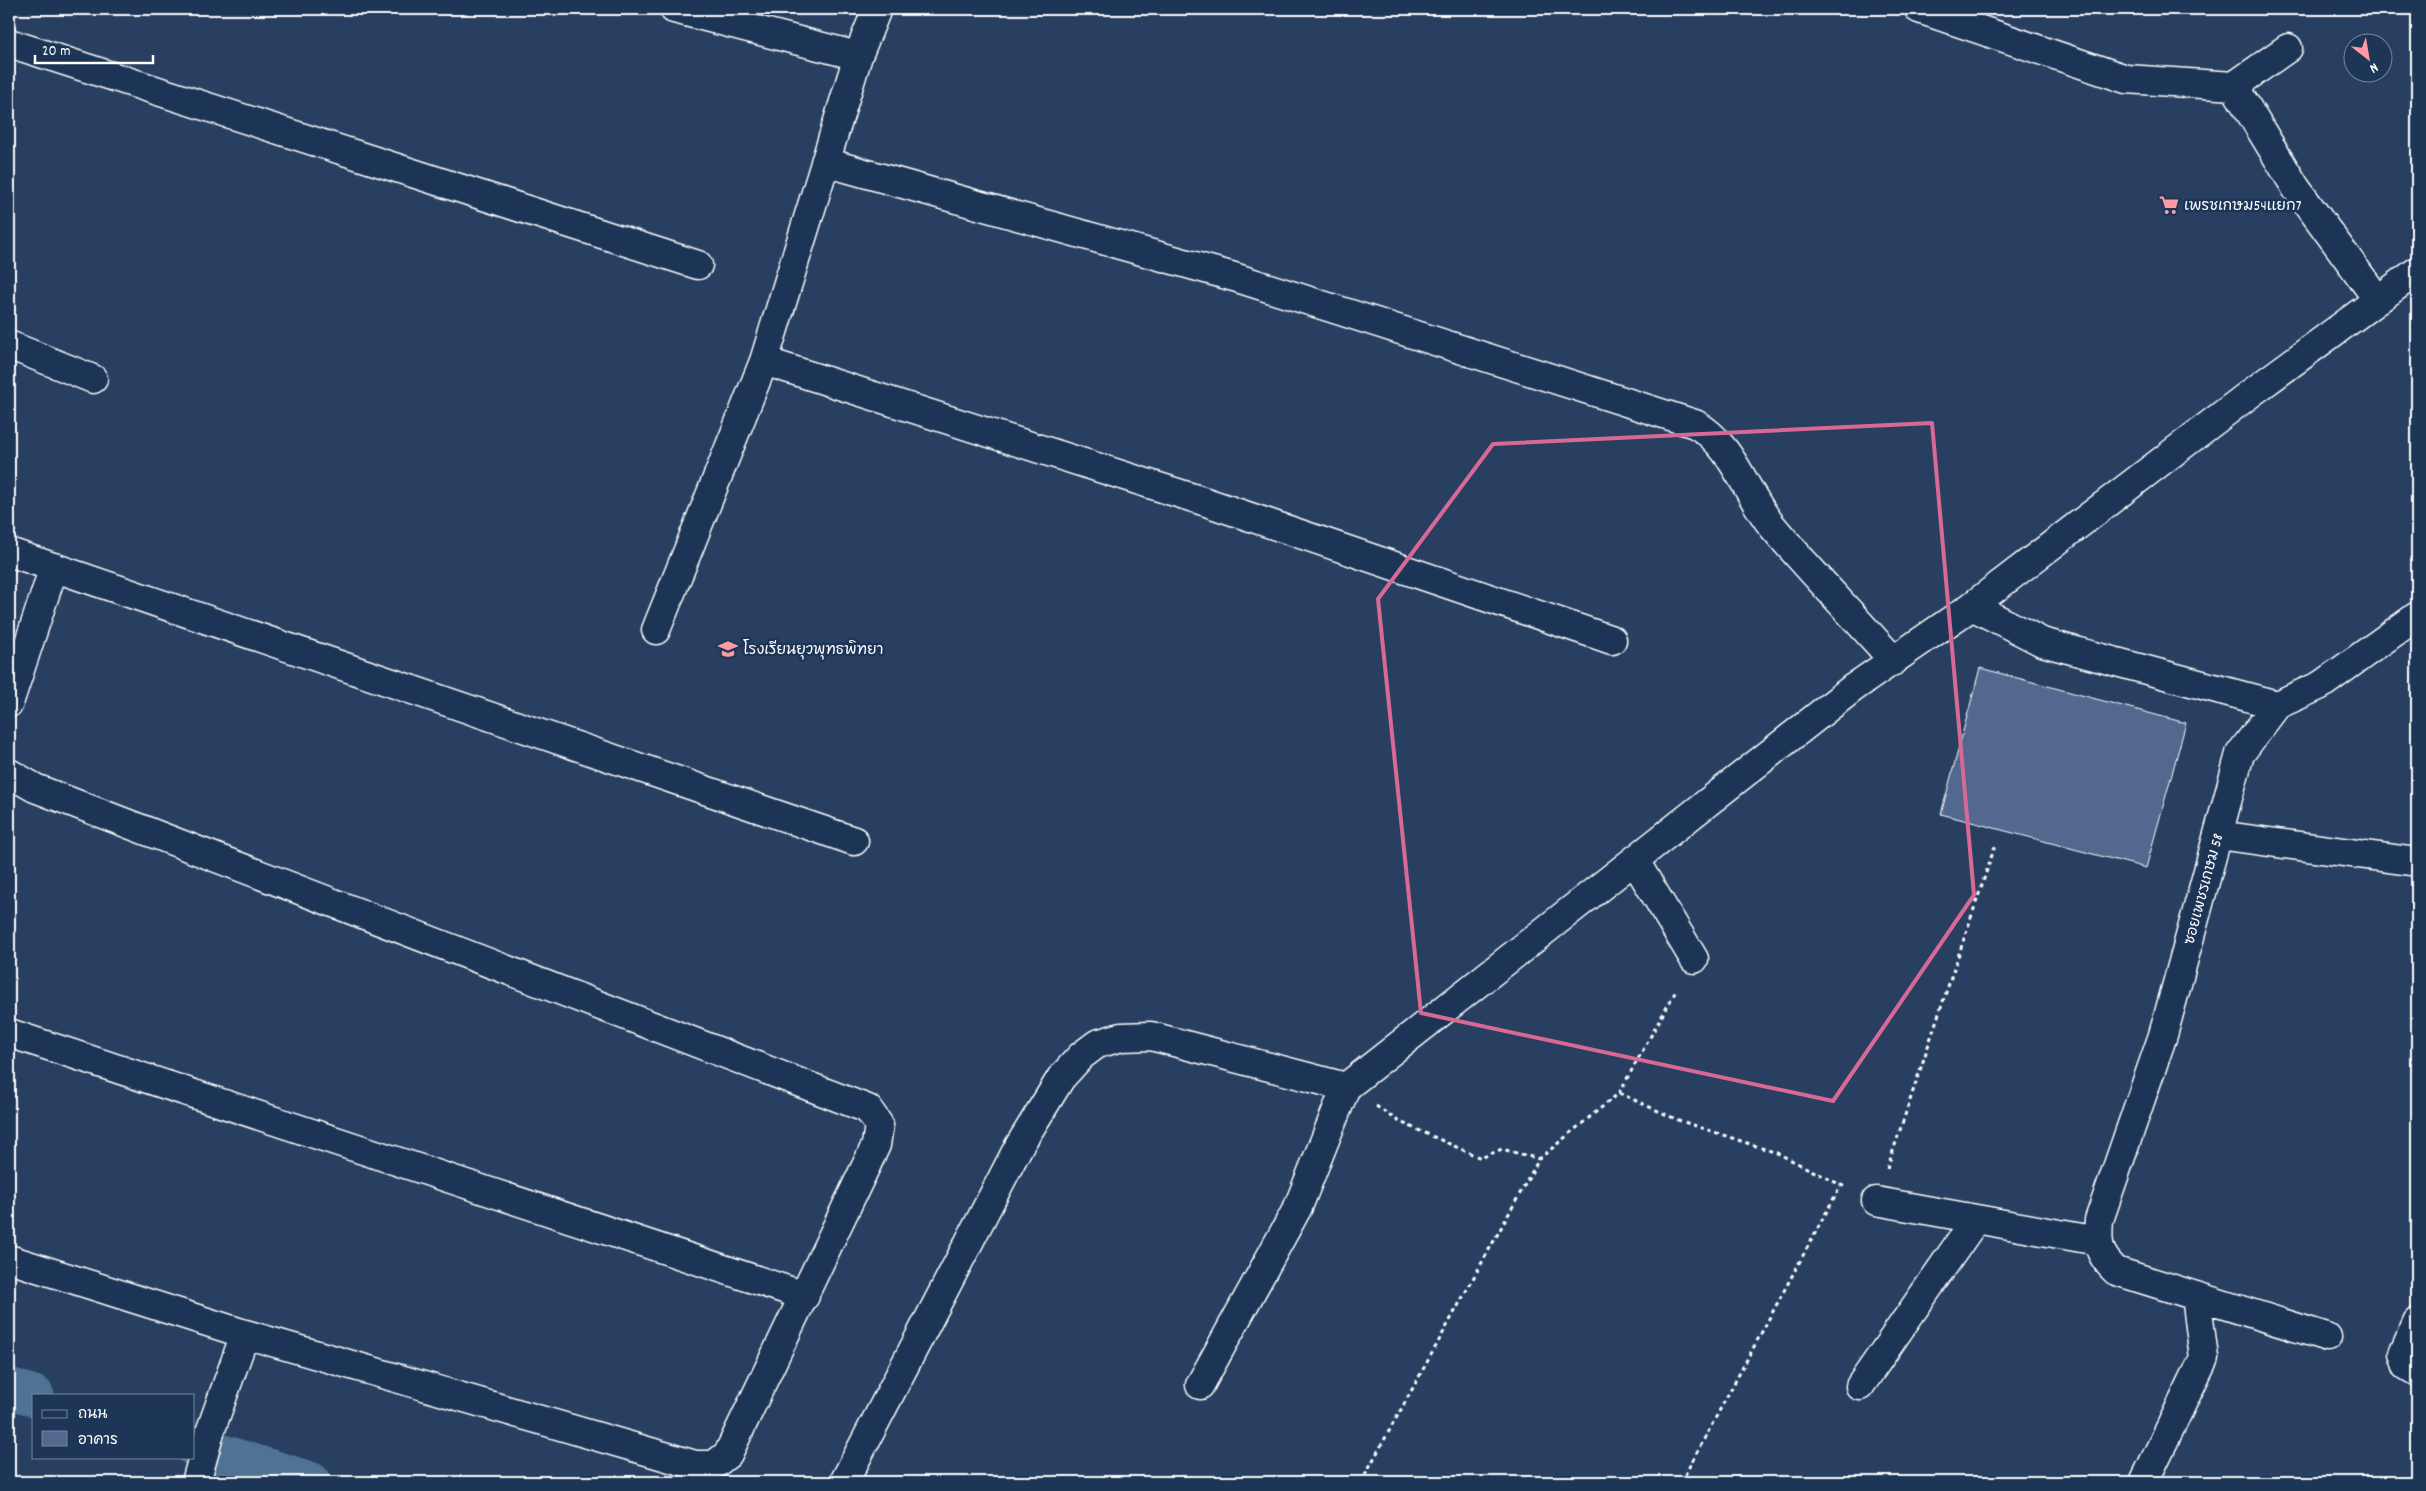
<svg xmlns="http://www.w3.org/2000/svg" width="2426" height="1491" font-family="Dekko,'Playpen Sans Thai',sans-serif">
<rect width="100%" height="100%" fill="#283f62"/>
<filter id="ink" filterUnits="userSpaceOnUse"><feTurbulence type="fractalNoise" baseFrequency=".02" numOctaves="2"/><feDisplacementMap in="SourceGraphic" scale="10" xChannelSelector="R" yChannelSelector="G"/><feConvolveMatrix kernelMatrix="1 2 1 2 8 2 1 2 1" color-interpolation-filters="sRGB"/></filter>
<g filter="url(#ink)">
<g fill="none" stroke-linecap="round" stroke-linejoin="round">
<path stroke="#4f7393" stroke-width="41" d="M9,1388l25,8
M194,1446l116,36"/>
</g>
<path fill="#52688f" stroke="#fff" d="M1980,668l206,55 -40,145 -205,-54z"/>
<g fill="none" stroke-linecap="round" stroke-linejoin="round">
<defs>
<path id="minor" d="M674,9l184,47
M1919,9l207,70 108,7 62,102 82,112
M9,43l689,222
M2234,86l54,-38
M825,162l409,115 461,147c38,20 51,71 78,103 39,46 81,89 121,134
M9,345l84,34
M764,361l442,141 406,138
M9,552l845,289
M1972,606l70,36 235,63
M656,630l108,-269 94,-305 19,-47
M9,703l45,-136
M9,773l26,15 833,321 11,16 -3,20 -148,309 -14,11h-19l-450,-131 -236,-75
M2218,835l199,27
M1635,861l59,98
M9,1033l796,263
M1876,1201l222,40
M2417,1322l-14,32 4,12 10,6
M2327,1337l-211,-66c-18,-17 -19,-27 -17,-51l64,-185 77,-281 37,-49 44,-20 96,-69
M1200,1385l98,-178 48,-120 507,-399 119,-82 275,-210 170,-125
M1860,1386l116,-167
M196,1482l14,-50 35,-98
M844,1482l175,-336 42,-68 20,-22 16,-12 24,-7 30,-1 195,51
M2144,1482l60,-124 -8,-62"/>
</defs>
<use href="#minor" stroke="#fff" stroke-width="31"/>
<path stroke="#fff" stroke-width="3" stroke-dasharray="4 4" stroke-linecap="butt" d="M1619,1093l59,27 99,33 68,34
M1376,1106l22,15 83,37 21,-9 37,10
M1887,1169l109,-326
M1361,1482l178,-323 80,-66 58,-104
M1681,1482l160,-297"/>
<use href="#minor" stroke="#1d3557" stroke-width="28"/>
</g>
</g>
<path fill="none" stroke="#d76994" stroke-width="4" stroke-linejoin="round" d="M1932,423l42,472 -141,206 -412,-88 -43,-414 115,-155z"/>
<defs>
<symbol id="supermarket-bare" viewBox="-9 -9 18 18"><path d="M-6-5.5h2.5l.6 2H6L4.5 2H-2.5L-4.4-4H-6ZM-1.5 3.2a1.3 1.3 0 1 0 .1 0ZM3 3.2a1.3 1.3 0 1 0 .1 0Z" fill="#ff9aa2" stroke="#1d3557" stroke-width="2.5" paint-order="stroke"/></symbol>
<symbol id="school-bare" viewBox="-9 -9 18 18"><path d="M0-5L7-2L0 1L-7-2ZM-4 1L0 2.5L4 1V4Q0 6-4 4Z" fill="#ff9aa2" stroke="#1d3557" stroke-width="2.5" paint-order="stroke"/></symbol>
</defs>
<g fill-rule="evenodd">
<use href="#supermarket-bare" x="2155" y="191" width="28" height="28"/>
<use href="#school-bare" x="714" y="635" width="28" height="28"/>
</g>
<g text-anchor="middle" stroke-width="5" stroke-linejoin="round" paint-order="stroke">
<g font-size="15" fill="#fff" stroke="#1d3557" text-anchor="start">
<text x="2184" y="210">เพรชเกษม54แยก7</text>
<text x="743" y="654">โรงเรียนยุวพุทธพิทยา</text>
</g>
<g font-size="15" fill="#fff" stroke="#1d3557">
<text transform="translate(2203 889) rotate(-75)" y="5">ซอยเพชรเกษม 58</text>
</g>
</g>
<rect width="2426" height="1491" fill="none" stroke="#1d3557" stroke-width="30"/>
<rect x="15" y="15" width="2396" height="1461" fill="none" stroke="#fff" stroke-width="2" filter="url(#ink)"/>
<rect x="32" y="1394" width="162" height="65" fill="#1d3557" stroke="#77869a"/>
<rect x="42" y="1410" width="25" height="8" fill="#1d3557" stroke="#77869a"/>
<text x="78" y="1418" font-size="15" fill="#ffffff">ถนน</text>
<rect x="42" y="1431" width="25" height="15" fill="#52688f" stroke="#77869a"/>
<text x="78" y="1444" font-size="15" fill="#ffffff">อาคาร</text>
<g transform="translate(2368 58) rotate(149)"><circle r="24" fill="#1d3557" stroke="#77869a"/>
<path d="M0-4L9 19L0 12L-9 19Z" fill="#ff9aa2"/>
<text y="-8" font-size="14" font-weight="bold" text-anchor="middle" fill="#ffffff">N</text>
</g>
<path d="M35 55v8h118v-8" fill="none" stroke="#ffffff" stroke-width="2.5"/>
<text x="42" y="55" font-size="15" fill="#ffffff" stroke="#1d3557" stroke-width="4" paint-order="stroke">20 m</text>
</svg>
